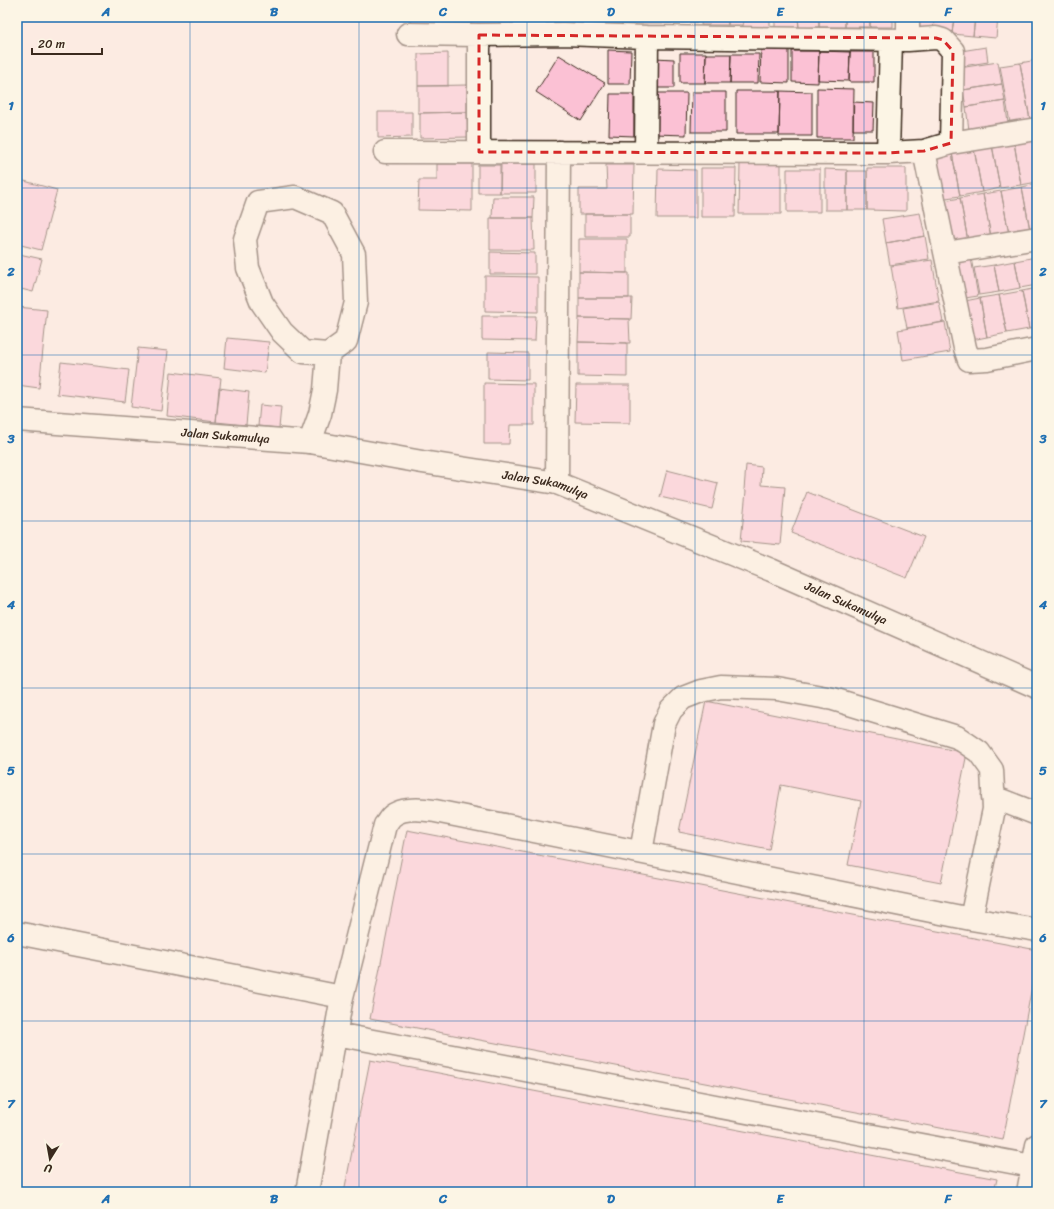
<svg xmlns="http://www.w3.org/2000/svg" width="1054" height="1209" font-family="Sriracha,sans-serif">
<rect width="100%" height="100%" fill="#fcebe2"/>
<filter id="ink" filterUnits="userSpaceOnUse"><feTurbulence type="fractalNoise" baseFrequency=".025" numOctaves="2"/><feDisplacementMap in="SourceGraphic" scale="8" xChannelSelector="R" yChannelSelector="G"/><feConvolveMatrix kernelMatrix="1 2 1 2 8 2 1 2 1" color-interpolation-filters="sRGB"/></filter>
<g filter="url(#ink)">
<path fill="#fbc1d4" stroke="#3b2a1e" d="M410,17h46v7h-45z
M456,17h43v6l-43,1z
M499,17h19l1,6h-20z
M571,17h31v6h-31z
M602,17h25v6h-25z
M627,17h42v6h-42z
M669,17h33v5l-33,1z
M702,17h26v8h-27z
M728,17h15v8h-15z
M743,17h27v13l-27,-1z
M775,17h23l1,11h-24z
M798,17h21v10l-20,1z
M819,17h26v10h-26z
M845,17h25v10h-25z
M870,17h23v10h-23z
M910,17h24l-1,15 -24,-2z
M934,17h20l-2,17 -19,-2z
M954,17h21l-2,19 -21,-2z
M975,17h23l-2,21 -23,-2z
M761,45h28v38l-29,-1z
M986,47l2,15 -25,4 -2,-15z
M608,50l23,1 -1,33h-22z
M792,51h27l-1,32 -26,-1z
M819,51l31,1 -1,29 -31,-1z
M850,52h24v30h-25z
M448,53v33h-30v-32z
M680,53h26l-1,30h-25z
M706,54h25l-1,29h-25z
M731,54h28l-1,29h-28z
M559,55l46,28 -24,38 -45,-29z
M655,58l19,1v29h-20z
M1037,60v59l-7,1 -10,-57z
M998,62l4,22 -39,6 -4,-22z
M1020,63l10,57 -20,3 -10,-57z
M1002,84l3,17 -39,6 -3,-17z
M467,85v27l-49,1v-27z
M817,88l37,1 -1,49h-36z
M736,91h44l-1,43h-43z
M780,91l32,1v44h-33z
M692,92h34v40h-35z
M655,93h32l-1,42 -32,-1z
M610,94h24v42l-25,-1z
M1005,101l3,22 -39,7 -3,-23z
M853,102l21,1 -1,27h-20z
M378,112h34v25l-34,1z
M467,112l1,25 -48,1v-25z
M1035,138l2,11v33l-16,3 -7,-43z
M1014,142l7,43 -21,3 -8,-43z
M992,145l8,43 -18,4 -8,-43z
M974,149l8,43 -22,4 -8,-43z
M952,153l8,43 -21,3 -8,-42z
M437,164h35v47l-54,-1 1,-30h18z
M500,164h36v29h-36z
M740,164h41v50h-42z
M478,165h23l-1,28h-22z
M606,165h28l-1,49h-54v-25h28z
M701,168h35l-1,49h-34z
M867,168h39v43l-39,-1z
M658,169l38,1v48h-39z
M787,169h33v43h-33z
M825,169l22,1v40h-22z
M847,171h20v39h-20z
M17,179l40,11 -16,60 -24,-6z
M1037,184v44l-7,2 -8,-43z
M1022,187l8,43 -21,4 -8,-43z
M1001,191l8,43 -18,3 -8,-43z
M983,194l8,43 -23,4 -8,-43z
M493,197h41l-1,21h-41z
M960,198l8,43 -21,4 -8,-43z
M920,213l5,23 -39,7 -4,-24z
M585,214h45v23h-45z
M490,218h43l1,32h-44z
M925,236l4,23 -39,6 -4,-22z
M579,239h48v34l-48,-1z
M490,252l45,1v21h-45z
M19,254l23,5 -9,33 -16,-4v-27z
M1036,257l1,28 -17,3 -5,-27z
M971,258l7,38 -19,3 -7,-38z
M932,260l7,41 -41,7 -7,-42z
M1015,261l5,27 -21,4 -5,-27z
M994,265l5,27 -20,3 -5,-27z
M579,272l50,1v25h-50z
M485,276l53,1v35l-53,-1z
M1037,288v40l-8,1 -7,-38z
M1022,291l7,38 -22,4 -8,-38z
M999,295l8,38 -20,4 -7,-39z
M579,298h53l-1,21 -52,-1z
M980,298l7,39 -20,4 -7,-39z
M939,302l4,20 -36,6 -4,-20z
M17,307l30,3 -8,78 -22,-3z
M482,316h54l-1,25 -53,-1z
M579,318l50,1 1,24 -52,-1z
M945,322l5,30 -47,8 -5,-30z
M227,338l42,4 -4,31 -41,-5z
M578,342l49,1v34l-49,-1z
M138,348l30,3 -7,60 -30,-4z
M488,352l40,1v27l-40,-1z
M61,362l68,8 -4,32 -68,-8z
M171,372l50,6 -5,44 -49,-6z
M484,383l50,1v41h-24l-1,19h-25z
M576,385h54v38l-55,-1z
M219,388l30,4 -3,33 -30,-3z
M260,405l21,2 -2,21 -21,-2z
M746,465l16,2 -1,18 24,2 -5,58 -39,-4 5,-50 -2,-1z
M667,470l51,13 -6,26 -52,-12z
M807,492l117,45 -17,41 -116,-45z
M706,701l261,52 -26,130 -93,-18 13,-64 -80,-16 -12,65 -90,-18z
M407,830l630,120v10l-34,180 -633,-121z
M370,1060l627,119 -3,13h-650z"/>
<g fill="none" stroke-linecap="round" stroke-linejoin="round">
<defs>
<path id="minor" d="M908,17v23
M408,34l71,1 84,-1 84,3 261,3 28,-2 7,2 10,11 -2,92
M479,35v117
M924,151l41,197 4,12 18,-1 50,-10
M385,152l503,1 36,-2 27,-8 86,-14
M646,152l1,-115
M888,153l3,-113
M946,253l91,-15
M310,442l10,-28 5,-24 3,-36 18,-13 10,-39 -2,-48 -22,-41 -37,-16 -37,5 -13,37 3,29 14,35 20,29 21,20 25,2
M557,483l2,-331
M993,797l44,17
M641,852l23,-128 7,-14 12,-12 18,-7 20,-4 56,2 56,10 124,38 22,15 13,18 2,39 -23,110
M17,933l325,64
M336,1034l701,133
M307,1192l35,-195 43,-172c2,-2 4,-6 6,-8 10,-10 31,-8 44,-6l536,108 66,11
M1028,1192l9,-47"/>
<g id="major">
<path id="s1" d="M17,420l293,22 112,20 135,21 214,87 266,117"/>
</g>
</defs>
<use href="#minor" stroke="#3b2a1e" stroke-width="25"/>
<use href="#major" stroke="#3b2a1e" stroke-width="25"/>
<use href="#minor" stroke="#fcf5e5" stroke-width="22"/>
<use href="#major" stroke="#fcf5e5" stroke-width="22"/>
</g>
</g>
<path d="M0 0H1054V1209H0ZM479,35l457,3 7,2 10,11 -2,92 -27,8 -36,2 -409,-1z" fill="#fcebe2" fill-opacity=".55" fill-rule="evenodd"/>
<path fill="none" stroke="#d62828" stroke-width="3" stroke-dasharray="8 5" stroke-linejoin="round" d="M479,35l457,3 7,2 10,11 -2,92 -27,8 -36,2 -409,-1z"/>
<path fill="none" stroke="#1f6fb2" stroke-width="1" stroke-opacity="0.55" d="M190,17v1175M359,17v1175M527,17v1175M695,17v1175M864,17v1175M17,188h1020M17,355h1020M17,521h1020M17,688h1020M17,854h1020M17,1021h1020"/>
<g text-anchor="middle" stroke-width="4" stroke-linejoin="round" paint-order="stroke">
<g font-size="12" fill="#3b2a1e" stroke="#fcf5e5">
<text dy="4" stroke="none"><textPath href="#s1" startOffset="209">Jalan Sukamulya</textPath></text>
<text dy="4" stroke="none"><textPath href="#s1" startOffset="533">Jalan Sukamulya</textPath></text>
<text dy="4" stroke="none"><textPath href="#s1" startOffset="857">Jalan Sukamulya</textPath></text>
</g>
</g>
<rect width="1054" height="1209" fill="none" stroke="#fcf5e5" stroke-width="44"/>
<g transform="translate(50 1159) rotate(191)" stroke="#fcf5e5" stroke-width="3" paint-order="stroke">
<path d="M0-3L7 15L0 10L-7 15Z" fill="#3b2a1e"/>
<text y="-6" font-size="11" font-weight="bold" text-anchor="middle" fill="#3b2a1e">U</text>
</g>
<path d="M32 48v6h70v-6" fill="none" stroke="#3b2a1e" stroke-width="2"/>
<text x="38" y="48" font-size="12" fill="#3b2a1e" stroke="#fcf5e5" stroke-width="3" paint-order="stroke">20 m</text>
<rect x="22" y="22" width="1010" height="1165" fill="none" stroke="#1f6fb2" stroke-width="1.5"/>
<g font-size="13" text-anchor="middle" font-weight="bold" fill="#1f6fb2">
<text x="106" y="16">A</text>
<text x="274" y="16">B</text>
<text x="443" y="16">C</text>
<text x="611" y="16">D</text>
<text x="780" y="16">E</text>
<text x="948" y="16">F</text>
<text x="11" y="110">1</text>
<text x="1043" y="110">1</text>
<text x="11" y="276">2</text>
<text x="1043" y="276">2</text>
<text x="11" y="443">3</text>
<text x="1043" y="443">3</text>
<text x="11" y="609">4</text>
<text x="1043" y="609">4</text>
<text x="11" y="775">5</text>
<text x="1043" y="775">5</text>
<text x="11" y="942">6</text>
<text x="1043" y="942">6</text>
<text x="11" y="1108">7</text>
<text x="1043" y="1108">7</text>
<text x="106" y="1203">A</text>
<text x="274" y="1203">B</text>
<text x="443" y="1203">C</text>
<text x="611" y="1203">D</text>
<text x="780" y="1203">E</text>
<text x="948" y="1203">F</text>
</g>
</svg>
